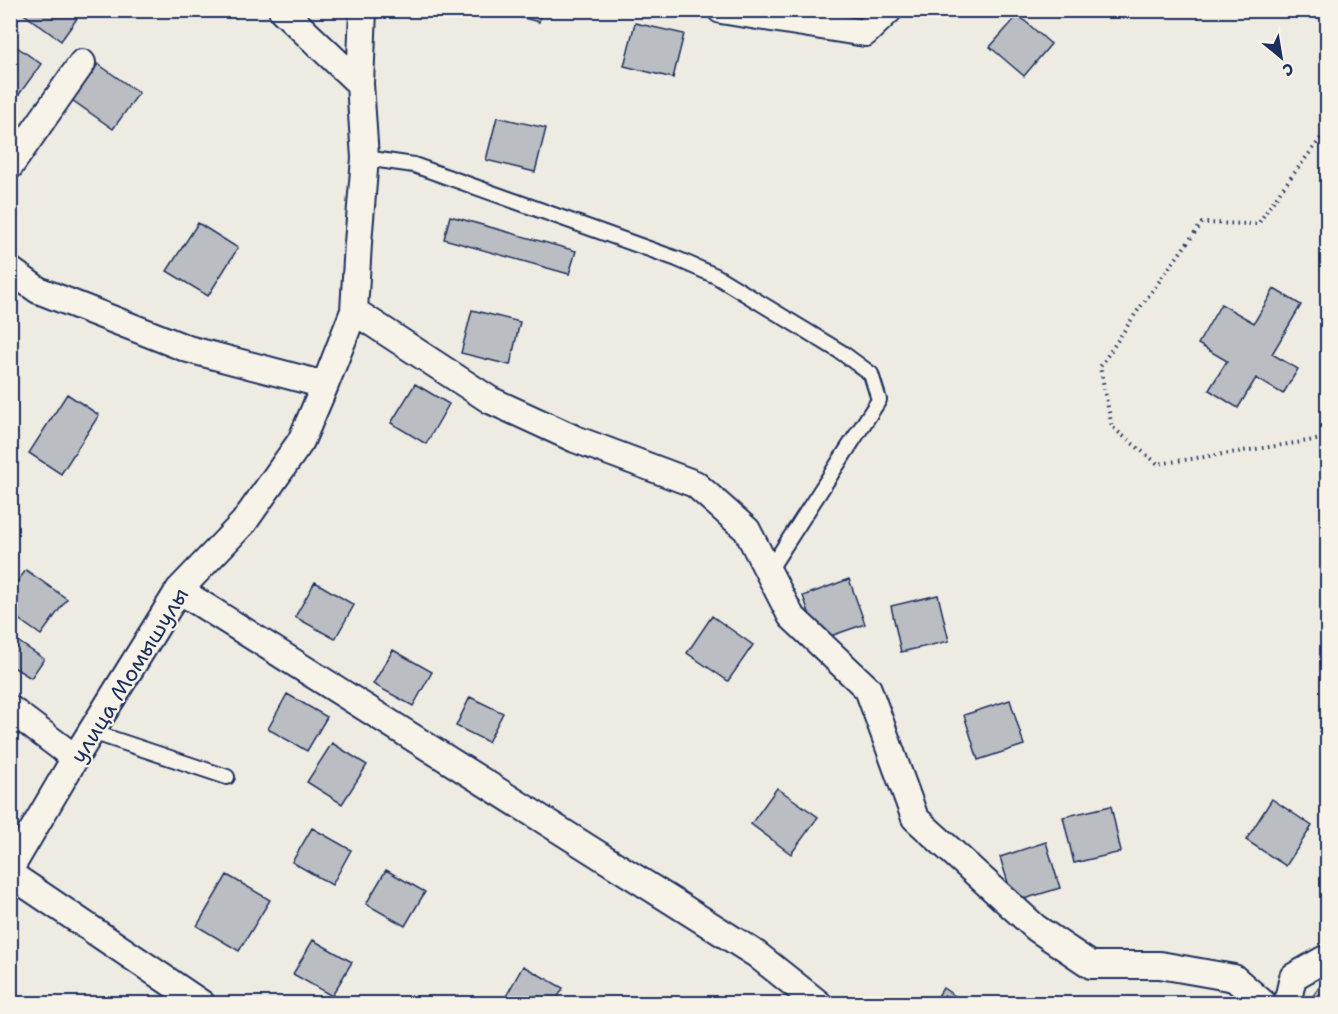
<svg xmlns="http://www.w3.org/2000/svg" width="1338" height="1014" font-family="'Shantell Sans',sans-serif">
<rect width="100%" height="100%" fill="#eeebe2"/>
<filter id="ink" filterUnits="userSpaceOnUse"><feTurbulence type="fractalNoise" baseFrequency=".0167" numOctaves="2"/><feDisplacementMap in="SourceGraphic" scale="12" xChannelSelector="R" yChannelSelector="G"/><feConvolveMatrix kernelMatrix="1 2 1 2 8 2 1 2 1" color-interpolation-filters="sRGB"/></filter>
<g filter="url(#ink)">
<path fill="#babdc2" stroke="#1b2f5e" stroke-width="1.5" d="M22,10h61l-22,31 -40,-29z
M493,10h49l-3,12z
M1018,15l33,29 -27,32 -34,-29z
M635,23l49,11 -11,44 -49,-12z
M10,42l31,22 -26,36 -5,-3z
M98,64l41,29 -26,36 -41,-29z
M497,117l49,11 -11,44 -49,-12z
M450,216l126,35 -7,23 -125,-35z
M198,223l40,25 -30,48 -41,-25z
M1274,289l27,16 -29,49 26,15 -15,25 -27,-16 -18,30 -29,-18 18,-29 -29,-17 23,-40 33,19z
M472,310l48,12 -10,43 -49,-12z
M415,384l34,20 -23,40 -35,-21z
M67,394l32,21 -38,59 -32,-21z
M26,570l41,29 -26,36 -31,-22v-22z
M849,579l16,45 -46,16 -16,-44z
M315,582l39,23 -19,34 -40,-22z
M938,595l11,46 -48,11 -10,-46z
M712,616l41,29 -25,36 -41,-28z
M10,636l34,23 -13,19 -21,-13z
M393,650l39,22 -19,34 -40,-22z
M287,694l40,23 -20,34 -39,-22z
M470,697l33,16 -15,29 -32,-16z
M1010,700l14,45 -46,15 -14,-45z
M10,727l10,6 -9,13h-1z
M332,743l35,22 -25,39 -35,-22z
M777,788l41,29 -27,37 -40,-30z
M1272,799l40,27 -26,40 -40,-26z
M1111,806l10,46 -47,11 -11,-46z
M312,828l39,22 -19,35 -40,-23z
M1046,842l14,46 -46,14 -14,-45z
M386,870l39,22 -20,34 -39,-22z
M227,875l43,25 -31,51 -42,-25z
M313,940l39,22 -20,34 -39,-22z
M523,966l40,22 -9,16h-44l-6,-4z
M1325,979l3,2v23l-20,-1z
M943,988l24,16h-34z"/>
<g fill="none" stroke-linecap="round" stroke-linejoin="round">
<defs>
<path id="lane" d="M365,158l49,7 263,94 39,17 125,76 30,22 8,26 -111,172
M92,732l135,45"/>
<path id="street" d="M282,10l78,74
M721,10l144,23 24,-23
M10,166l72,-103
M10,270l28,20 150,59 137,36
M354,311l136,89 85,39 120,45 52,46 44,86 77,73 47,129 121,110 55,37h69l74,13 30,26
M179,590l577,364 63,50
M10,709l65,49
M10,869l65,-111 104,-168 65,-68 57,-81 24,-56 29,-74 4,-68 7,-85 -5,-74 3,-74
M10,874l192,130
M1287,1004l6,-27 30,-17 5,-1"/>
</defs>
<use href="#lane" stroke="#1b2f5e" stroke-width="18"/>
<use href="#street" stroke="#1b2f5e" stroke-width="30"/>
<path stroke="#1b2f5e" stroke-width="4" stroke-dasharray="1.5 4.5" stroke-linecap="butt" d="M1328,129l-49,64 -21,31 -56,-1 -66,90 -36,54 12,60 46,37 170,-26"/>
<use href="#lane" stroke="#f7f3e8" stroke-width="14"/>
<use href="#street" stroke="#f7f3e8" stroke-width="26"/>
</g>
</g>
<g text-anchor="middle" stroke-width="4.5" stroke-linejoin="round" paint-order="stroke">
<g font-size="22" fill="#1b2f5e" stroke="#f7f3e8">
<text transform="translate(129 675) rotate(-58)" y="8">улица Момышулы</text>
</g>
</g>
<rect width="1338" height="1014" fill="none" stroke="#f7f3e8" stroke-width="36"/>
<rect x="18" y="18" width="1302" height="978" fill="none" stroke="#1b2f5e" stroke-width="2" filter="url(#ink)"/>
<g transform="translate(1281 57) rotate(150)" stroke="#f7f3e8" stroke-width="4.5" paint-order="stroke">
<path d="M0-4.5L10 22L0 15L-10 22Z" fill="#1b2f5e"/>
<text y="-9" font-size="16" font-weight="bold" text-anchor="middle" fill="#1b2f5e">С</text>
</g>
</svg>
